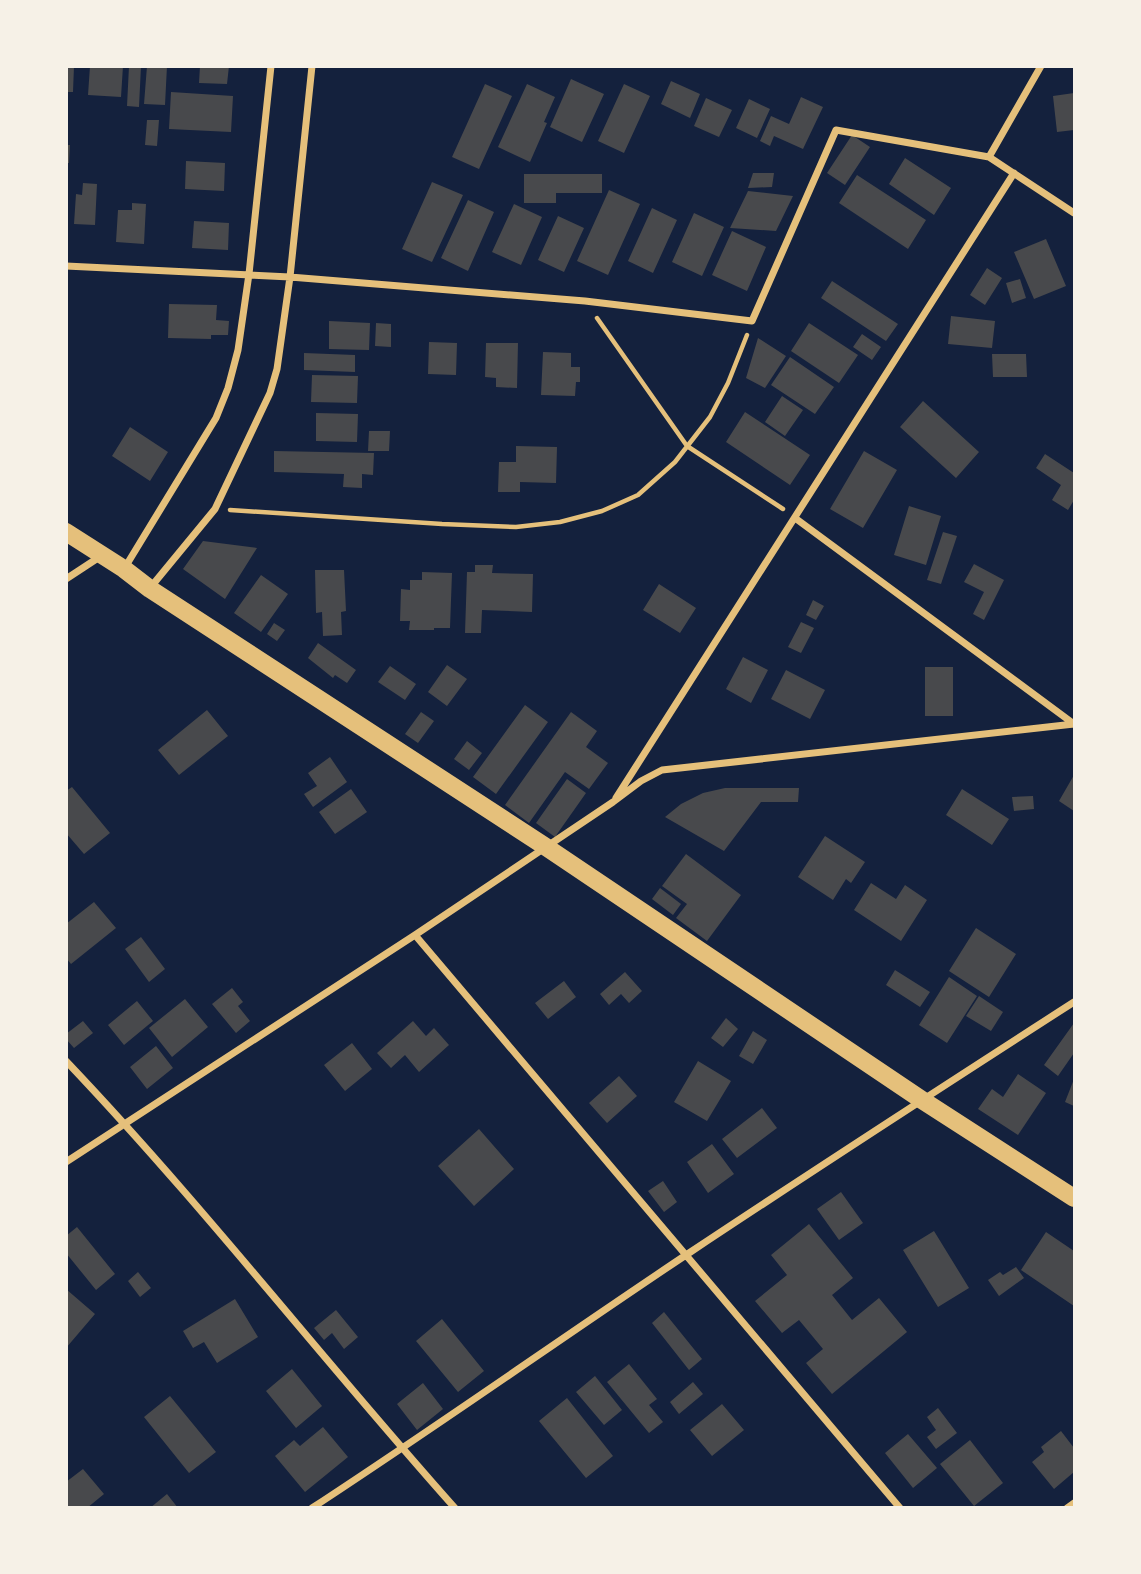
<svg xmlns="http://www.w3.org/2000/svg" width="1141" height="1574" font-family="Merriweather,serif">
<rect width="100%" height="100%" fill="#14213d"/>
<path fill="#48494c" d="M66,66h8l-1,26h-7z
M90,66h33l-2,31 -33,-2z
M129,66h12l-2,41 -12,-1z
M147,66h20l-2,39 -21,-1z
M200,66h29l-2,18 -28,-1z
M571,79l33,15 -22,48 -32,-15z
M671,81l29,13 -10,24 -29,-14z
M485,84l27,12 -33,73 -27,-12z
M527,84l28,13 -11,25 3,1 -17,39 -32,-15z
M624,84l26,12 -26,57 -26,-12z
M171,92l62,4 -2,36 -62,-3z
M1074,93v37l-17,2 -4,-36z
M801,97l22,10 -20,42 -29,-13 -4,10 -10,-5 11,-25 18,8z
M706,98l26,12 -13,27 -25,-11z
M749,99l21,10 -13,29 -21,-10z
M147,120h12l-2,26 -12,-1z
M852,135l18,12 -25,38 -18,-12z
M66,145h4l-1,18h-3z
M905,158l46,30 -17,27 -45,-31z
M186,161l39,2 -1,28 -39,-2z
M753,173h21l-2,14 -24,1z
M524,174h78v19h-46v10h-32z
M857,175l69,45 -18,29 -69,-46z
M432,182l31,13 -31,67 -30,-13z
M83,183l14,1 -2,41 -21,-1 2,-30 6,1z
M609,190l31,14 -32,71 -31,-14z
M748,191l45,5 -17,35 -46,-3z
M468,200l26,12 -26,59 -27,-13z
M132,203l14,1 -2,40 -28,-2 2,-32h14z
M514,204l28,13 -21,48 -29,-13z
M652,208l25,12 -24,53 -25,-12z
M694,213l30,14 -22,49 -30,-14z
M558,216l26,12 -20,44 -26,-12z
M194,221l35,2 -1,27 -36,-2z
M732,231l34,16 -19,44 -35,-16z
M1046,239l20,47 -32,13 -20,-47z
M987,268l15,10 -17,27 -15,-10z
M1020,279l6,19 -14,5 -6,-20z
M832,281l66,43 -12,17 -65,-43z
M169,304l48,1 -1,15 13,1 -1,14h-17v4l-43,-1z
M951,316l44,5 -3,27 -44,-4z
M329,321l41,2 -1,27 -40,-1z
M376,323l15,1v23l-16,-1z
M809,323l49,32 -19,28 -48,-32z
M862,334l19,13 -9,13 -19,-13z
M758,338l28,18 -21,32 -19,-10z
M429,342l28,1 -1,32 -28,-1z
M486,343h32l-1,45 -21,-1v-9l-11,-1z
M543,352l28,1v14h9v15h-4l-1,14 -34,-1z
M304,353l51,2v17l-51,-2z
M992,354h34l1,23h-34z
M790,357l44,30 -19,27 -44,-29z
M312,375l46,1 -1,27 -46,-1z
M782,396l21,14 -18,26 -20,-14z
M923,401l56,51 -23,26 -56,-51z
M745,412l65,43 -20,30 -64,-43z
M316,413l42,1 -1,28 -41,-1z
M130,427l38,25 -18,29 -38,-25z
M369,431h21l-1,20h-21z
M516,446l41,1 -1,36 -36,-1v10h-22l1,-30h17z
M274,451l100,2 -1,22 -11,-1v14l-19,-1 1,-13 -70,-2z
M864,451l33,19 -34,58 -33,-19z
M1045,454l29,19v27l-6,10 -16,-10 9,-15 -25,-17z
M909,506l32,10 -15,49 -32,-10z
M943,532l14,4 -16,48 -14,-4z
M203,541l54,7 -32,51 -42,-30z
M974,564l30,16 -20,40 -11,-6 11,-22 -20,-10z
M475,565h18l-1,8 41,1 -1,38 -50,-2 -1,23h-16l2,-61h8z
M315,570h29l2,41 -5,1 1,23 -19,1 -1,-24 -6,1z
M422,572l30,1 -2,55h-16v2h-25l1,-9h-10l1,-32 9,1v-10h12z
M261,575l27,19 -27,38 -27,-19z
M659,584l37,24 -16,25 -37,-23z
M813,600l11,6 -8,14 -10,-5z
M801,622l13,6 -13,25 -13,-6z
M274,623l11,7 -8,11 -10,-7z
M318,643l38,27 -9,13 -12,-8 -2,3 -25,-20z
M743,657l25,13 -17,33 -25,-14z
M447,665l20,14 -20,27 -19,-14z
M390,666l26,18 -11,16 -27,-18z
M925,667h28v49h-28z
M786,670l39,20 -15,29 -39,-20z
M525,705l23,17 -52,72 -23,-17z
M207,710l21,26 -49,39 -21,-25z
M421,712l13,9 -16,22 -13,-9z
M571,712l26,19 -11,16 22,16 -19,26 -24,-17 -36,51 -24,-18z
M467,741l15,12 -13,17 -15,-11z
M330,757l17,25 -34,25 -9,-13 13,-8 -9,-13z
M1074,775v36l-15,-10z
M567,779l19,14 -31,44 -19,-14z
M72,787l38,46 -26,21 -18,-21v-42z
M725,788h74l-1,14h-37l-37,49 -59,-34 16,-13 22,-11z
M351,789l16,23 -32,22 -16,-22z
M962,789l47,30 -17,26 -46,-30z
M1033,796l1,13 -20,2 -2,-14z
M825,836l40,26 -14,21 -5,-4 -13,21 -35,-23z
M686,854l55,41 -34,46 -31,-23 11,-14 -25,-18z
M871,883l25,16 9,-14 22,15 -26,41 -47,-31z
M660,888l21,16 -8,11 -21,-16z
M94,902l22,26 -45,36 -5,-6v-34z
M976,928l40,26 -27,43 -40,-26z
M141,937l24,32 -16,13 -24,-33z
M895,970l35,22 -10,15 -34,-22z
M625,972l17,19 -13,12 -8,-9 -12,11 -9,-11z
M949,977l28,19 -30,47 -28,-18z
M564,981l12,16 -28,22 -13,-16z
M232,988l11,14 -5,4 12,15 -14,12 -24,-29z
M979,996l24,16 -12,19 -25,-15z
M185,999l23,28 -36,30 -23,-29z
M137,1001l16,20 -29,24 -16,-20z
M726,1018l12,11 -15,18 -12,-9z
M83,1021l10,12 -19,15 -8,-9v-5z
M413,1021l13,15 8,-8 15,17 -30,27 -14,-17 -14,13 -14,-15z
M1074,1023v30l-16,23 -14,-11z
M753,1031l14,9 -14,24 -14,-8z
M352,1043l20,26 -27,22 -21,-26z
M156,1046l17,22 -26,21 -17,-22z
M698,1061l33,20 -24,40 -33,-19z
M1018,1074l28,19 -28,42 -40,-26 14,-20 11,8z
M619,1076l18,20 -30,27 -18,-20z
M1074,1079v27l-9,-4z
M762,1108l15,20 -40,30 -15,-19z
M479,1129l35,40 -40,37 -36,-40z
M712,1144l22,30 -26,19 -21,-31z
M663,1181l14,21 -13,10 -16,-21z
M841,1192l22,31 -24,17 -22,-31z
M809,1224l44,54 -21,17 20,25 27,-22 28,34 -75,62 -26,-31 17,-14 -24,-29 -17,13 -27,-32 32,-26 -16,-20z
M77,1227l38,47 -19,16 -30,-37v-17z
M934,1231l35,57 -31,19 -35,-57z
M1046,1232l28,19v55l-53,-36z
M1016,1267l8,11 -25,18 -11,-16 12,-8 3,3z
M138,1272l13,16 -11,9 -12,-16z
M66,1289l29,25 -29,34z
M235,1299l23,38 -41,26 -13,-21 -11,6 -10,-17z
M336,1310l22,27 -14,12 -12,-16 -8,7 -10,-12z
M664,1312l38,47 -13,11 -37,-47z
M442,1319l42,52 -26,21 -42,-51z
M629,1364l28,35 -8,6 14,17 -14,11 -42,-51z
M292,1369l30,37 -26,22 -30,-37z
M595,1376l27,34 -18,15 -28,-33z
M693,1382l10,12 -24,20 -9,-12z
M423,1383l20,26 -26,21 -20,-26z
M170,1396l46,56 -27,21 -45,-56z
M567,1398l46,58 -27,22 -47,-57z
M722,1404l22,26 -32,26 -22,-26z
M938,1408l19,25 -21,16 -9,-12 9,-7 -9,-13z
M323,1427l25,30 -43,35 -30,-36 19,-16 6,6z
M1061,1431l13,17v24l-20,17 -22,-27 12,-10 -3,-5z
M908,1434l29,34 -24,20 -28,-35z
M970,1440l33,43 -29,23 -34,-42z
M83,1469l21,25 -17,14h-21v-26z
M167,1494l11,14h-28z"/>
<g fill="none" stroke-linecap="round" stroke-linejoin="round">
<path stroke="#e5c07b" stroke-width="4.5" d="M597,318l90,128 96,63
M230,510l212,14 74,3 44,-5 42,-11 36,-16 37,-33 35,-45 18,-34 19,-48"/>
<path stroke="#e5c07b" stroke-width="7" d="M989,157l52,-91
M66,266l224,11 295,24 167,20 84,-191 153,27 85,56
M795,518l279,206
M124,569l92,-151 12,-30 10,-38 11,-76 22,-208
M66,579l35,-23
M150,588l65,-79 55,-116 7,-24 13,-92 22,-211
M616,798l398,-625
M415,935l485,573
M66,1061c136,143 257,299 389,447
M66,1162l349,-227 198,-133 28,-21 21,-11 412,-46
M312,1508c127,-83 251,-171 377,-255 128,-85 256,-168 385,-251
M1067,1508l7,-5"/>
<path stroke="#e5c07b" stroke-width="18" d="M66,532l58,37 26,20 396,258 376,253 152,98"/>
</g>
<rect width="1141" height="1574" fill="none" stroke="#f6f1e7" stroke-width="136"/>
</svg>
